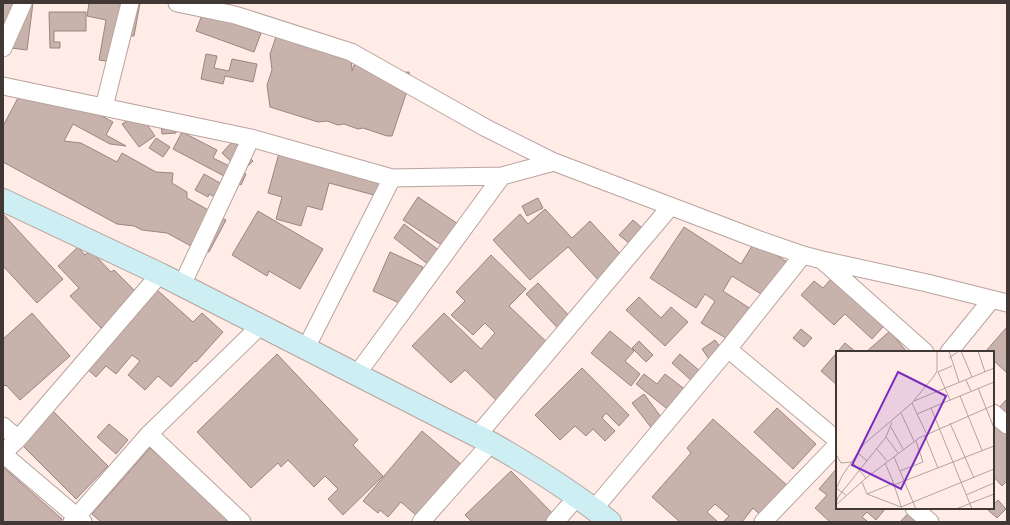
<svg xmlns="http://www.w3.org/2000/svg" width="1010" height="525" font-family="'Archivo Narrow',sans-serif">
<rect width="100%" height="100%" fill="#ffece7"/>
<path fill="#c8b2ac" stroke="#9b8580" d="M3,3h30l-6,47 -24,-3z
M89,3h51l-6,33h-4l-2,12 -13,-3 -3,17 -13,-2 7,-40 -19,-4z
M49,12h37v19h-32v11h6v6h-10z
M203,12l58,21 -7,19 -58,-21z
M277,34l74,21 1,16 2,-6 13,-1 29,9 13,-1 1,10 -18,54h-5l-24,-8 -5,1 -14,-5 -6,1 -11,-4 -9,1 -48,-15 -3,-22 5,-15 -2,-16z
M206,54l11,2 -3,12 15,3 3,-12 25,5 -4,18 -28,-6 -2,8 -22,-5z
M19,96l75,16 19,10 -7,13 20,11 -16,-2 -37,-20 -9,17 17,2 36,19 5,-9 34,19 17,1 -1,10 15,9v6l39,22 -17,32 -9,-1 -33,-18 -25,-3 -8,-4 -17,-2 -114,-62v-36z
M139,113l16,23 -16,11 -17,-23z
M175,123l1,10 -14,1 -1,-10z
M182,132l35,18 -4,8 33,16 -5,11 -68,-36z
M156,138l14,9 -7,10 -14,-9z
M233,141l20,20 -11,11 -20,-19z
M281,146l114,33 -6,20 -60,-16 -7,27 -15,-4 -6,20 -25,-7 6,-22 -14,-4z
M204,174l25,14 -7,13 -13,-7 -1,3 -13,-7z
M418,197l40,27 -15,22 -40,-26z
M538,198l5,10 -16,8 -5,-10z
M545,209l27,29 18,-17 35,38 -25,23 -32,-35 -38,33 -37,-40 27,-26 8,10z
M258,211l65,38 -23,40 -31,-18 -2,5 -35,-21z
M3,214l60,65 -26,24 -34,-37z
M633,220l14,12 -13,15 -15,-12z
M404,224l36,27 -11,14 -35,-27z
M684,227l57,37 14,-23 38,25 -24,33 -37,-23 -9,15 31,20 -20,32 -33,-20 14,-22 -10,-7 -9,14 -46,-30z
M78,247l7,8 5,-5 21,22 3,-2 23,23 -36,35 -31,-32 9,-8 -21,-22z
M390,252l33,15 -17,39 -33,-15z
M491,255l35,34 -17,17 46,44 -52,57 -38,-37 -14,13 -39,-37 32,-33 37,36 14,-16 -10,-10 -12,12 -22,-20 14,-14 -9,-9z
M840,269l52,48 -20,22 -27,-25 -11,11 -33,-30 13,-14 9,7z
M538,283l40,42 -13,11 -39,-42z
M156,289l37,33 9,-9 21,19 -27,30 -1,-1 -24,26 -13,-11 -13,14 -17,-15 12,-14 -8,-6 -16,19 -10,-8 -10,11 -10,-9z
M639,297l22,21 10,-11 17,15 -23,24 -39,-36z
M32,313l38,43 -50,44 -14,-15 -1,1 -2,-2v-45z
M1007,327v46l-14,-13v-8h-8z
M801,329l11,9 -8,9 -11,-9z
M610,331l24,20 -9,10 15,13 -9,12 -40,-33z
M890,331l17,21h-41z
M715,340l12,16 -14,9 -11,-16z
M639,341l14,14 -7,7 -14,-14z
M845,343l11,9h-19v33l-16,-14z
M277,354l81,86 -5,5 30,31 -40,39 -15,-16 10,-10 -13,-13 -11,11 -26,-27 -7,7 -3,-4 -27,25 -54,-56z
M680,354l21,18 -8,10 -21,-19z
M582,368l47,47 -10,11 -13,-13 -4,5 13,13 -10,10 -12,-12 -7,7 -11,-10 -15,14 -25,-25z
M644,374l13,10 8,-10 22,17 -16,21 -35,-28z
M644,394l20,27 -11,9 -21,-27z
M1007,399v82l-5,5 -9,-10v-62z
M777,408l39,36 -23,25 -39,-37z
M53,411l55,55 -32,33 -56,-56z
M713,419l86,77 -31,26 -15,-14 -11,14h-19l6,-6 -14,-12 -8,8 11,10h-38l-28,-25 39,-44 -4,-5z
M109,424l19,16 -12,14 -19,-17z
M422,431l40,34 -45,51 -16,-14 -13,15 -8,-7 -2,3 -15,-12z
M150,448l83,74h-132l-9,-8z
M3,467l59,52 -2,3h-57z
M837,468v40h49l-10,12 -9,-8 -5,5 5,4 -1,1h-36l-15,-14 12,-13 -8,-6z
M511,471l45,46 -6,5h-78l-7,-7z
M998,500l8,9 -9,9 -9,-8 5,-2v-3z
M913,508l18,14h-31z"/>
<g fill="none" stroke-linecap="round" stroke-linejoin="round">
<defs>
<path id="minor" d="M177,3l58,12 116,37 135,76 68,34 203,77 46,16 19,5 105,23 80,20
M3,48l20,-45
M3,86l248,52 141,40 110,-2 52,-14
M104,107l26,-104
M824,262l101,90
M182,285l69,-147
M306,348l86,-170
M728,349l109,91
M949,352l43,-53
M357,374l145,-198
M993,413l14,12
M3,426l15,13
M149,434l93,88
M477,436l194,-230
M3,453l15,-14 142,-165
M3,454l80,68
M914,508l16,14
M594,509l134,-160 75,-94
M72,522l77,-88 112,-109
M421,522l70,-79
M555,522l22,-25
M763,522l74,-77"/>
<path id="secondary" d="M3,200l157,74 331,169c42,24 83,49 119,79"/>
</defs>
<use href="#minor" stroke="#b9a39d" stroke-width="19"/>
<use href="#secondary" stroke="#b9a39d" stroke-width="24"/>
<use href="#minor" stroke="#fff" stroke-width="17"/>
<use href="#secondary" stroke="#cdeef3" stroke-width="22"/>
</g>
<g transform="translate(836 351)">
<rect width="158" height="158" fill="#ffece7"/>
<path fill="none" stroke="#b3a4a0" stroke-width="1" d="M113,0l10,31M125,0l11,26M142,0l7,21M113,7l10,-7M102,21l12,28M102,21l14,-6M130,29l5,11M142,37l16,40M124,45l22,54M78,50l80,-33M76,52l14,30M65,62l13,28M81,63l14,-6M114,72l24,55M55,76l12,22M89,85l13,32M50,86l12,16M40,97l11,13M22,102l9,8M0,103l5,9 11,-1 14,16M58,106l22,52M49,112l9,21M64,120l23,-9 -7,-21M26,131l5,12 34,13 93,-38M0,137l10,7M0,138l6,-13 22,-32 48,-41 22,-27 3,-5v-20M31,143l27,-11M130,144l28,-12M0,153l2,-7 48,-60 6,-15M0,154l30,-27 53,-40 75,-33M66,158l-8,-24 100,-39M120,158l38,-15M136,158l-41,-101 63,-26"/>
<path fill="#7b2cbf" fill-opacity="0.15" stroke="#7b2cbf" stroke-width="2" d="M62,21l48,24 -45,93 -49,-24z"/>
<rect width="158" height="158" fill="none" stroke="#413836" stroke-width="2"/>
</g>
<rect width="1010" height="525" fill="none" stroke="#413836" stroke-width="8"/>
</svg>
